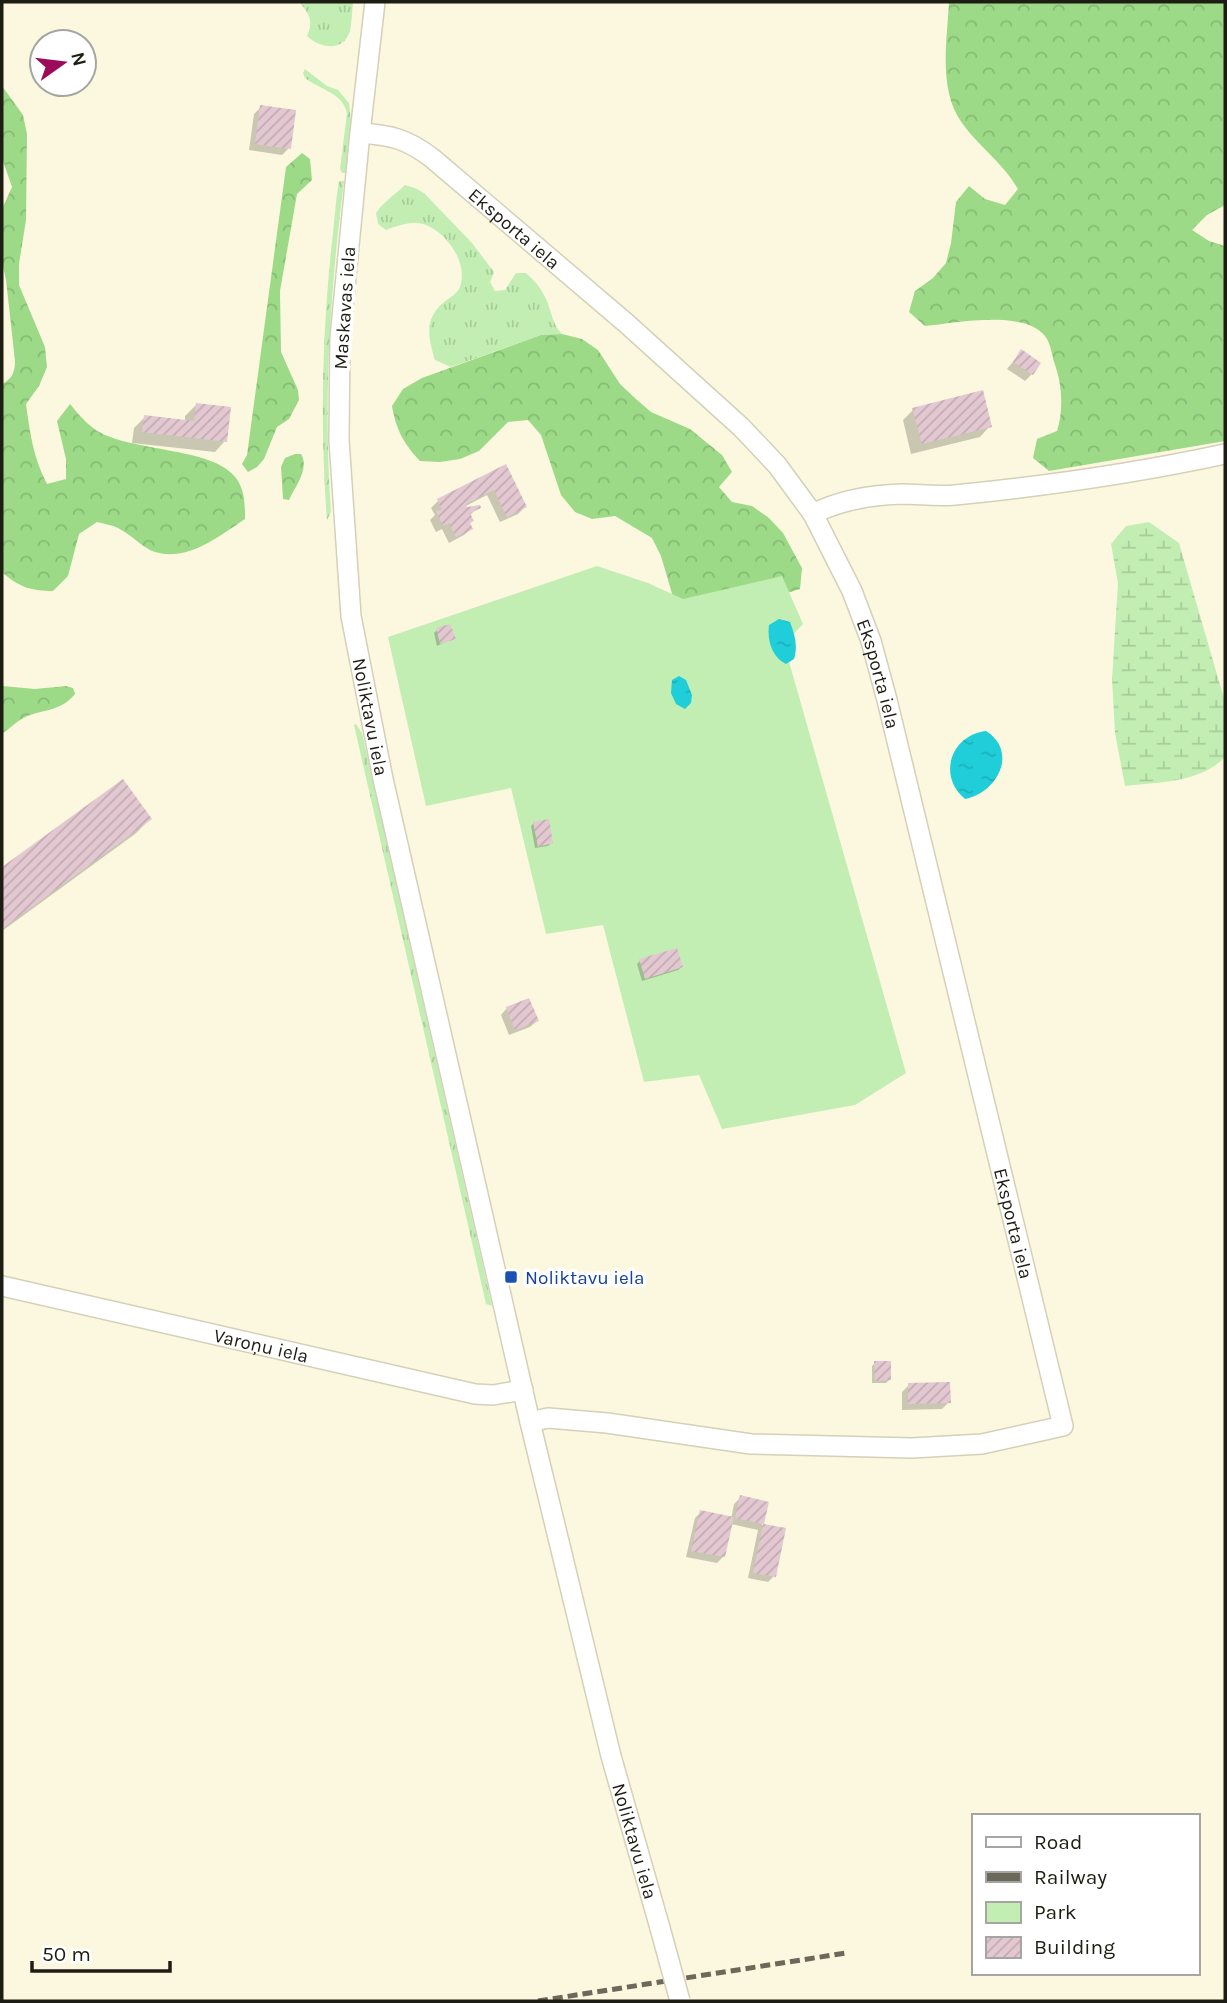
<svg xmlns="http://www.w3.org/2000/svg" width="1227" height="2003" font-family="Karla,sans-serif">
<defs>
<pattern id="grass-tufts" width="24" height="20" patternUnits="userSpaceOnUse" patternTransform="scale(1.75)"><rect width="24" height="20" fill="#c2eeb3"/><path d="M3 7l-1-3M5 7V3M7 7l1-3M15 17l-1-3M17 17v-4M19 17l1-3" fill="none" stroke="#a6cc99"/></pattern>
<pattern id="forest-crowns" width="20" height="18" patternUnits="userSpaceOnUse" patternTransform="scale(1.75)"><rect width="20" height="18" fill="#9cda87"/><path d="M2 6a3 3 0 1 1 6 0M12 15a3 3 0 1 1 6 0" fill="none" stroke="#86bb74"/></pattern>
<pattern id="wetland-marsh" width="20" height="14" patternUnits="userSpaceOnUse" patternTransform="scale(1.75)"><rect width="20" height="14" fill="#c2eeb3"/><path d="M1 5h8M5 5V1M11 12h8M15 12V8" fill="none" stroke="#a6cc99"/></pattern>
<pattern id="water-ripples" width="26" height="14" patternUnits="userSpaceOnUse" patternTransform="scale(1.75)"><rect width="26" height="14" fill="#1fced9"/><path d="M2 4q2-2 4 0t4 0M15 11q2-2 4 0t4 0" fill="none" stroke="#1cb0b9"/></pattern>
<pattern id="building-hatch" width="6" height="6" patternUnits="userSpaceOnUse" patternTransform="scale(1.75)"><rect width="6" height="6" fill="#e3c8d1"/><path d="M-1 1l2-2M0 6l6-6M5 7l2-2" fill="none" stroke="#c2abb3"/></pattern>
</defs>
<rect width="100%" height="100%" fill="#fcf8df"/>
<path fill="url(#grass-tufts)" d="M299,2h54c-1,9 -1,20 -3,29 -7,22 -30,17 -43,5 7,-15 2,-23 -8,-34z
M305,69l22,17 11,4 11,13 2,17 -5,53h-4l-2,-4 7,-56c-5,-21 -27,-23 -42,-35l-2,-5z
M339,181h5c-14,110 -21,220 -13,331l-4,8c-7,-89 -5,-180 4,-269 3,-23 4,-47 8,-70z
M405,185l10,3 9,5 48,50 22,29 -4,10 5,9 10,-1 11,-17h10c8,7 15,15 19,24 7,13 6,26 17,37l-21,1 -90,32 -16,-7c-8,-25 -11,-44 13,-61 6,-4 12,-8 13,-16 6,-24 -19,-57 -43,-60 -10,-1 -23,4 -32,7l-8,-6 -2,-11c7,-11 19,-18 29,-28z
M356,724l6,9 130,573 -6,-2 -132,-579z"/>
<path fill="url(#forest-crowns)" d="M949,2h276v203l-18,10 -15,15 17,11 16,5v195l-176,30 -16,-13 4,-19 20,-8c7,-22 5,-48 -3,-69 -2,-8 -4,-20 -9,-26 -22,-27 -89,-13 -120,-10l-16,-14 6,-21 18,-13 13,-15 5,-20 5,-41 13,-16 16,13 20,6 13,-16c-15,-26 -39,-42 -56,-66 -24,-33 -15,-82 -13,-121z
M2,86l21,29 4,19 -1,86 -7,44v21l26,62 2,20 -8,19 -13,18c4,29 7,53 21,80l19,-5v-20l-9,-38 13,-17c9,11 18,22 31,29 37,19 113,15 135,45 9,12 9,28 9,41 -27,18 -61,46 -95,31 -11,-6 -20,-16 -32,-22 -6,-3 -14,-4 -21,-6l-18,12 -11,42 -15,15c-21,0 -35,-4 -51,-19v-188c10,-5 13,-12 13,-23l-9,-81 -4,-19v-52l10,-22 -10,-29z
M302,153l8,6 2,21 -15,14 -17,97 1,61 17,38 1,10 -10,19 -12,8 -13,32 -7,8 -9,5 -6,-8 5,-9 39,-288z
M562,334l20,5 16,11 22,34 16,15 15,13 39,17 32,26 10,17 -13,15 13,15 20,4 17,12 14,15 19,35 -2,21 -78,24 -49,-16 -12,-41 -9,-18 -37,-22 -23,3 -17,-7 -14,-17 -20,-60 -13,-15 -20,2 -29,29 -19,8 -20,3 -20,-1c-16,-17 -24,-31 -28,-55l11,-17 19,-11 119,-43z
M295,454h6c9,15 -6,32 -12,46l-6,-1 -2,-32 4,-9z
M2,686l33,3 31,-3 7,2 2,6c-13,16 -27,15 -45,21 -10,3 -20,13 -28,19z"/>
<path fill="url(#wetland-marsh)" d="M1149,522l30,21 46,159v55c-25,26 -66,25 -100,29l-10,-53 -3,-54 6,-96 -7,-39 15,-18z"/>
<path fill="#c2eeb3" d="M597,566l51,17 35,16 99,-23 21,48 -19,20 122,429 -51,32 -133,24 -23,-54 -55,7 -41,-157 -57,9 -35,-146 -85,18 -38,-169z"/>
<path fill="url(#water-ripples)" d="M779,619l11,3c5,13 8,24 4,37l-8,5c-14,-7 -19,-23 -17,-39z
M679,676l7,4 6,15 -1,8 -6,6 -9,-5 -5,-11 1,-13z
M986,731c33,21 11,62 -21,68 -28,-23 -14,-64 21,-68z"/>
<path fill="#0003" d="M261,107l28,41 -7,7 -33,-5 5,-36z
M1021,352l11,22 -7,7 -18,-12z
M196,405l29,36 -10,11 -83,-9 2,-15 11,-11 40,4v-5z
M913,410l77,16 -10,11 -69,17 -8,-34z
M506,467l19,40 -7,7 -18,8 -13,-27 -27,14 19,-2 -9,8 -2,9 3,5 -7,6 -15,8 -7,-14 -6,3 -6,-12 5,-5 -4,-7 7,-7z
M437,630l17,8 -17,8 -3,-13z
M122,781l28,38 -15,15 -133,97v-62z
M534,823l17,20 -3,3 -13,2 -4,-22z
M640,961l41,6 -3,3 -36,11 -5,-17z
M507,1008l30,13 -7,6 -21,8 -8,-20z
M875,1363l14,17 -3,3h-14v-17z
M909,1385l40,17 -7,7 -40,1v-18z
M740,1498l27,5 -5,22 22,5 -10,46 -6,6 -20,-4 10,-48 -27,-6 -7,32 -7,7 -31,-6 9,-39 6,-6 30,7 3,-15z"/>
<path fill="url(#building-hatch)" d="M260,105l36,5 -5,39 -36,-5z
M1021,349l20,14 -8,12 -20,-13z
M983,390l9,37 -70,17 -10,-36z
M196,403l35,4 -4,35 -85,-10 2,-17 50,6z
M506,464l21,43 -20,10 -13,-27 -28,14 1,3 13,-2 1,3 -11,5 4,8 -4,2 3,6 -17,8 -7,-14 -6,3 -7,-15 6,-1 -5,-11z
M450,624l6,15 -16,5 -4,-16z
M123,779l29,40 -150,110v-62z
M549,819l4,24 -15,4 -5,-25z
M677,948l6,19 -38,12 -6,-20z
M529,998l10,23 -24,9 -9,-23z
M874,1361h17v19l-16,1z
M950,1382l1,21 -43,1v-21z
M740,1495l29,7 -5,22 22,4 -10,49 -23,-4 10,-49 -28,-6z
M700,1510l34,7 -9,40 -34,-6z"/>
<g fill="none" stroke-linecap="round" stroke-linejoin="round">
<defs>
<g id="minor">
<path id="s1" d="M375,2l-15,131 -20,205 -1,102 12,176 32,163 147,643 81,334 49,172"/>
<path id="s2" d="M360,133c31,2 47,6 72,25l194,165 115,104 36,38 36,49 39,77 19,50 16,59 176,726 -81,18 -70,4 -161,-4 -144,-21 -59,-5 -18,4"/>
<path d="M813,514c27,-14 59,-19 89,-20 17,0 35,3 53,1 91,-9 182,-22 270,-41"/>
<path id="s3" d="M2,1286l473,108 18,1 30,-5"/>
</g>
</defs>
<use href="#minor" stroke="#d4d0b9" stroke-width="22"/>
<use href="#minor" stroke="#fff" stroke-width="19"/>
<path stroke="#6b695a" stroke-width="5" stroke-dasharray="10 5" stroke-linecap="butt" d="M538,2001l308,-48"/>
<defs>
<path id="minor-bridge" d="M660,1928l20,73"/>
</defs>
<use href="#minor-bridge" stroke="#d4d0b9" stroke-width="22" stroke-linecap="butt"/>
<use href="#minor-bridge" stroke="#fff" stroke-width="19"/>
</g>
<rect fill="#1a4fb4" stroke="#fff" stroke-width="2.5" x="504" y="1270" width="14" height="14" rx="3.5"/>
<g text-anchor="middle" stroke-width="7" stroke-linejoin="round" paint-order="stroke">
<g font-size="19" fill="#1e1d14" stroke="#fff">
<text dy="7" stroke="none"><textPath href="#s2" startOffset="186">Eksporta iela</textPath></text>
<text transform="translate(344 308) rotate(-86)" y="7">Maskavas iela</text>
<text dy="7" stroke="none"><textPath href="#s2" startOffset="774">Eksporta iela</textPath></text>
<text dy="7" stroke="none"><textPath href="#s1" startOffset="719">Noliktavu iela</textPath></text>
<text dy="7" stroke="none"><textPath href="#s2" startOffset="1340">Eksporta iela</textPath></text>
<text dy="7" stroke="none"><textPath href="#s3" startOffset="266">Varoņu iela</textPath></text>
<text dy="7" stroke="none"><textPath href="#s1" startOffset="1874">Noliktavu iela</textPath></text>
</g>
<g font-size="19" fill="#164399" stroke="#fff" text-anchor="start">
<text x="525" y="1284">Noliktavu iela</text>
</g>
</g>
<rect width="1227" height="2003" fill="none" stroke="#1e1d14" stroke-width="7"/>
<rect x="972" y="1814" width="228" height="161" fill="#ffffff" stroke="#a5a5a1" stroke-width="2"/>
<rect x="986" y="1837" width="35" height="10" fill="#ffffff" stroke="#a5a5a1" stroke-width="2"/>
<text x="1034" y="1849" font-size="21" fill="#1e1d14">Road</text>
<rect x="986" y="1872" width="35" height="10" fill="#6b695a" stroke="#a5a5a1" stroke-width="2"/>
<text x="1034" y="1884" font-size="21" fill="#1e1d14">Railway</text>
<rect x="986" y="1902" width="35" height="21" fill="#c2eeb3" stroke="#a5a5a1" stroke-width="2"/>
<text x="1034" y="1919" font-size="21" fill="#1e1d14">Park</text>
<rect x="986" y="1937" width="35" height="21" fill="url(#building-hatch)" stroke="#a5a5a1" stroke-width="2"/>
<text x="1034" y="1954" font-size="21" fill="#1e1d14">Building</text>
<g transform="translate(63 63) rotate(76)"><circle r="33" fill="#ffffff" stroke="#a5a5a1" stroke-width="2"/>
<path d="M0-5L12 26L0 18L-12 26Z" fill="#9c0b59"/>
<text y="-10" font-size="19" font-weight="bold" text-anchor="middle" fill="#1e1d14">N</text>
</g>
<path d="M32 1961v10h138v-10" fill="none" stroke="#1e1d14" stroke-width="3.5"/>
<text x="42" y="1961" font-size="21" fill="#1e1d14" stroke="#ffffff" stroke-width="5" paint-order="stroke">50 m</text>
</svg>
